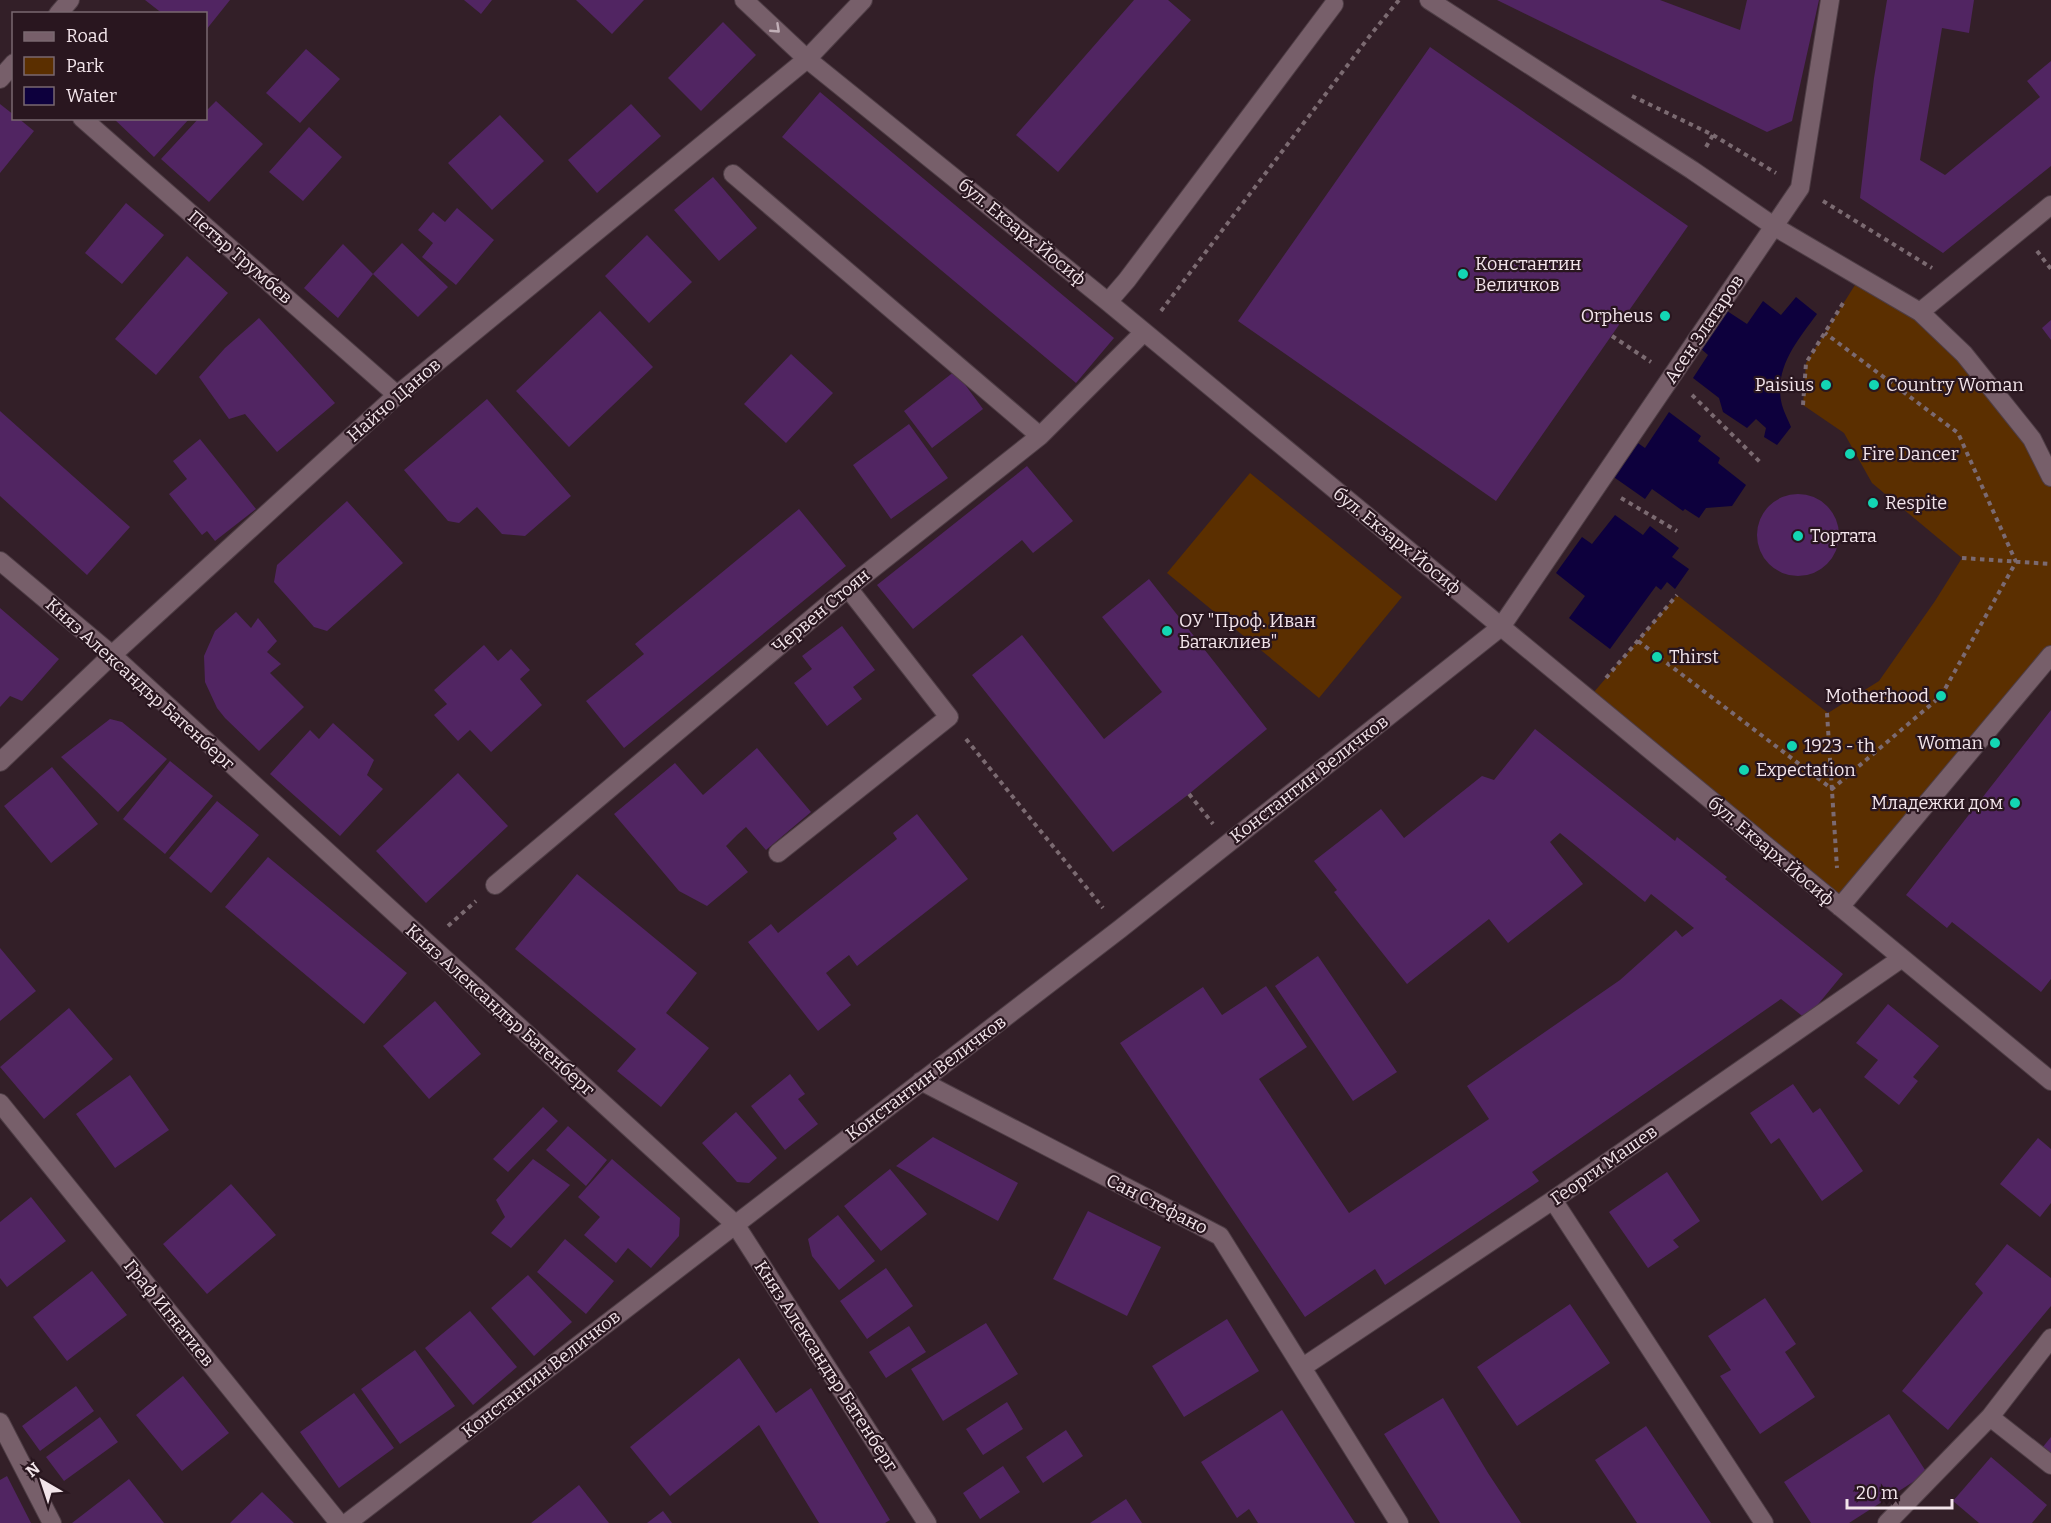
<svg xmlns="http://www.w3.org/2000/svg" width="2051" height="1523" font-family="Bitter,serif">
<rect width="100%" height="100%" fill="#331f28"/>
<path fill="#5b2f00" d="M1860,277l60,35 131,165v178l-211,252 -252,-208 89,-104 151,118 51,-32 56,-80 27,-43 -90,-75 -28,-50 -41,-28 3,-42z
M1250,473l152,124 -83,101 -152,-125z"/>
<path fill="#0d003d" d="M1796,297l21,17c-20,27 -44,55 -35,91 2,7 6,15 9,22l-14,18 -13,-8 2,-9 -10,-9 -9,9 -24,-16 -4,-14 -26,-20 15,-23 -9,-8 25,-38 23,15 16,-23 18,14z
M1669,412l32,24 -3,5 22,17 -2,5 28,22 -14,21 -26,2 -7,10 -14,-9 -2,2 -31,-22 -7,10 -37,-26 24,-34 13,9z
M1615,515l28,20 7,-9 29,22 -7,9 17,12 -14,20 -8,-7 -6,8 -5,-4 -46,63 -41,-31 16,-22 -29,-23 26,-36 10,7z"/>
<path fill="#512562" d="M145,0h85l-24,30v-16h-43z
M464,0h28l-11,14z
M576,0h68l-32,34z
M1134,0h34l23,20 -133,152 -42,-37z
M1497,0h163l80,30 7,-30h72l-27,121 -25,11z
M1887,0h87l-5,33 -27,-5 -22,132 25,15 95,-78 -13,-16 24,-20v105l-108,87 -83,-55 14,-120z
M723,22l33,33 -55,56 -33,-33z
M1430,47l258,179 -192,275 -258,-180z
M306,49l34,30 -40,44 -34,-30z
M820,92l294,246 -38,45 -294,-246z
M216,101l47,43 -54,58 -48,-43 38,-41h7v-7z
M0,104l14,11v3h4l16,13 -34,42z
M631,104l30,32 -64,57 -29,-33z
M500,115l44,46 -52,49 -44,-47z
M113,118h77l-36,39z
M309,127l33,30 -39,44 -34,-29z
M713,177l44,51 -38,33 -45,-51z
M126,203l38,32 -42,49 -37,-31z
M457,208l37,32 -38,45 -34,-28 11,-14 -15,-13 15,-18 12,10z
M647,235l45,47 -43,41 -44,-47z
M402,243l46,44 -30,30 -45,-43z
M343,244l30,30 -35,44 -34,-30z
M187,256l41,37 -72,82 -41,-36z
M600,311l53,56 -84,80 -53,-56z
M259,318l76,85 -58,49 -32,-38 -16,5 -30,-42 26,-29z
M2051,320v20l-9,-12z
M791,354l42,39 -47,50 -42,-39z
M955,371l28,38 -51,39 -28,-37z
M487,399l84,97 -46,40 -23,-2 -25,-27 -18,16 -11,-2 -44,-51z
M0,411l130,116 -43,48 -87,-79z
M909,424l39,54 -57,41 -38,-54z
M200,439l56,70 -41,32 -8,-10 -5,4 -33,-41 18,-15 -14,-18z
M1027,466l46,55 -40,32 -11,-13 -109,89 -36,-44z
M1757 535a41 41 0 1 1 82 0a41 41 0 1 1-82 0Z
M347,501l56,62 -76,68 -13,-4 -40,-45 3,-17z
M799,509l47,57 -222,182 -38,-47 58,-47 -9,-10z
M1149,579l118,150 -78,65 -76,58 -141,-177 50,-40 82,104 58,-47 -60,-75z
M0,608l59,51 -37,42 -12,-5 -10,11z
M236,612l15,16 7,-10 19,23 -10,11 14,12 -11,9 34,34 -45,44 -34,-33 -8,-10 -12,-26 -1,-26 11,-25z
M842,626l33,44 -22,17 9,12 -35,27 -33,-43 18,-14 -10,-13z
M484,645l14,16 13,-12 19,21 -10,9 22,26 -51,47 -21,-22 -12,11 -24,-26 13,-11 -13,-14z
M2051,710v269l-10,13 -89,-70 -5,6 -41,-33z
M110,719l12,3 45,37 -49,53 -57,-55z
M333,723l41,37 -7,15 16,14 -43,47 -70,-62 40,-44 9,9z
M1535,729l140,112 2,-4 50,40 -2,2 118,95 -37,45 -25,-20 -249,173 7,9 -154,104 -10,-16 -70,48 -185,-274 83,-56 19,28 44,-29 41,61 -48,32 90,134 140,-94 -22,-33 153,-106 56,-50 6,7 12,-9 -43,-34 -6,8 -85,-69 -10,9 33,42 -75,59 -19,-24 -82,65 -73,-92 3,-2 -23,-29 67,-52 23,29 78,-62 12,4z
M757,748l54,64 -45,38 -20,-23 -9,8 -11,11 22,26 -41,34 -28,-15 -65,-77 61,-51 28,32z
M170,761l43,35 -48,58 -42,-35z
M52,767l46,57 -47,39 -47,-57z
M458,773l50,53 -82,77 -50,-52z
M217,801l42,34 -48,58 -42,-35z
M917,814l51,65 -111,87 -8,-11 -23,18 25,32 -33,26 -70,-89 23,-18 7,9 119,-94 -4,-6z
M268,857l139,116 -43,51 -139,-117z
M577,874l120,99 -31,40 43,35 -48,59 -44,-36 19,-22 -121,-100z
M0,948l36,43 -36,30z
M1318,956l79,116 -44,29 -78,-115z
M435,1001l46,53 -52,45 -46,-53z
M1888,1004l51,42 -26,31 5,4 -19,24 -35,-28 14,-17 -22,-17z
M69,1008l44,51 -69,60 -44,-52z
M790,1074l15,20 -7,5 20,25 -33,26 -34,-44z
M130,1075l39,55 -54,38 -39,-54z
M1793,1084l20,29 7,-5 43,63 -41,30 -43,-63 -8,6 -21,-31z
M543,1107l15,14 -50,51 -15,-13z
M736,1112l41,46 -28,25 -12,-1 -35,-39z
M568,1126l39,34 -21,26 -40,-36z
M933,1137l85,46 -20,38 -102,-55z
M2038,1138l13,11v54l-11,14 -40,-33z
M533,1159l37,26 -59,63 -20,-15 14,-16 -9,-17z
M612,1159l68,59 -1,18 -28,32 -23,-20 -12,15 -32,-28 16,-18 -22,-20z
M890,1169l37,45 -46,37 -37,-45z
M1667,1172l33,49 -27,19 6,7 -31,21 -39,-56z
M231,1184l45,51 -69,59 -44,-50z
M31,1197l35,44 -59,46 -7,-9v-56z
M1088,1211l73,36 -34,69 -74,-37z
M838,1215l37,46 -36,29 -27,-34 -4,-17z
M565,1239l49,42 -28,33 -49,-42z
M2007,1244l44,34v28l-103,124 -46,-39 81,-98 -8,-9z
M886,1268l27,38 -46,33 -27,-38z
M92,1271l35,44 -60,46 -34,-44z
M528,1275l44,47 -38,34 -43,-48z
M1765,1298l31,46 -11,8 30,45 -55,37 -40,-58 11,-6 -23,-34z
M1570,1304l40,59 -93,63 -40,-59z
M470,1311l47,56 -44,38 -48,-57z
M1227,1319l32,52 -75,46 -32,-51z
M986,1323l32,51 -75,47 -32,-52z
M909,1326l17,26 -40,26 -17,-26z
M415,1350l40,56 -55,38 -39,-55z
M739,1358l37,55 35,-25 79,132 -5,3h-66l-60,-98 -89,71 -40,-49z
M183,1376l46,57 -47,38 -46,-56z
M76,1386l18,25 -54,40 -18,-25z
M354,1393l40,55 -55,40 -39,-56z
M1443,1398l45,75 33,50h-81l-56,-89z
M1007,1402l16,27 -40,26 -17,-26z
M1282,1410l73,113h-97l-9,-14 -12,9 -36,-56z
M1889,1414l38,59 -78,50h-38l-27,-41z
M100,1417l18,25 -54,39 -18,-24z
M1646,1426l65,97h-74l-42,-63z
M1066,1430l17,26 -40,27 -17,-26z
M2051,1437v18l-9,-7z
M1991,1457l56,48 -15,18h-53l-26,-22z
M1003,1466l17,26 -40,27 -17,-26z
M7,1476l24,47h-31v-43z
M129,1479l35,44h-92z
M579,1485l30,38h-78z
M262,1492l32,31h-64z
M1126,1499l16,24h-52z
M663,1511l9,12h-25z"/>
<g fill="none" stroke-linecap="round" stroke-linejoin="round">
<defs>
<path id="minor" d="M744,0l63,59 301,243 943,779
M1429,0l263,170 83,57 145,85 44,42 68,85 19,38
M58,14l12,-14
M0,79l14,-16
M82,118l315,277
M733,174l307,262
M1108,302l19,-22 207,-276
M1920,312l131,-107
M0,561l112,94 623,569 192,299
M0,762l112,-107 285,-260 410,-336 56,-59
M778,853l171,-136 -101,-129
M495,885l353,-297 192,-152 103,-103
M1840,907l211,-252
M921,1081l299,155 179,287
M0,1103l339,420
M1553,1200l211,323
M1303,1367l250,-167 349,-242
M1990,1417l61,48
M0,1422l52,101
M347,1523l773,-594 381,-302 299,-439 30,-188
M1887,1523l103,-106 61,-79"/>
</defs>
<use href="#minor" stroke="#4e3d45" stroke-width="20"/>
<path stroke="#7b6a71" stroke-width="4" stroke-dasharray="4.5 4.5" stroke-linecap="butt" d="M1632,96l81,39 63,38
M1706,147l7,-12
M1823,201l109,67
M2037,251l14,18
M1161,311l211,-278 27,-33
M1612,336l39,26
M1692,395l70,69
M1803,405l3,-42 39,-63
M1621,498l56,33
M1962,558l89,6
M1638,641l194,148 109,-93 75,-134 -58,-129 -133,-100
M1606,678l71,-83
M1827,713l10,155
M966,739l137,169
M1189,794l24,30
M448,926l28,-25"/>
<use href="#minor" stroke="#775f6a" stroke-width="18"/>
</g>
<defs><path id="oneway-chevron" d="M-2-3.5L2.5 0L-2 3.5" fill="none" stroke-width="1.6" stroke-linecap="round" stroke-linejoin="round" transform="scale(1.5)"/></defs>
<use stroke="#c1afb7" href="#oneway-chevron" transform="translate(776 29) rotate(43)"/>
<g fill="#13d5b3" stroke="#29161f" stroke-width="2">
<circle cx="1463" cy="274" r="6"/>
<circle cx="1665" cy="316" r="6"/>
<circle cx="1826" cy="385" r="6"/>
<circle cx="1874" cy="385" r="6"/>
<circle cx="1850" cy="454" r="6"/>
<circle cx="1873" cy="503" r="6"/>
<circle cx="1798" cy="536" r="6"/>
<circle cx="1167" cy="631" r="6"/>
<circle cx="1657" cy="657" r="6"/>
<circle cx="1941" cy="696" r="6"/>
<circle cx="1995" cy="743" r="6"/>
<circle cx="1792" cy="746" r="6"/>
<circle cx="1744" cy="770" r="6"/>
<circle cx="2015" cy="803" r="6"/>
</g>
<g text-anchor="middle" stroke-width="4.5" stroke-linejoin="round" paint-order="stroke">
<g font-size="18" fill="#f2e4ea" stroke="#29161f">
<text transform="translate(1022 232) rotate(39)" y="6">бул. Екзарх Йосиф</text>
<text transform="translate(240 257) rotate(41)" y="6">Петър Трумбев</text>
<text transform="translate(1704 329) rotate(-56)" y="6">Асен Златаров</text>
<text transform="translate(394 400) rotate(-41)" y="6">Найчо Цанов</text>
<text transform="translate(1397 541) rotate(39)" y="6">бул. Екзарх Йосиф</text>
<text transform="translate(821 611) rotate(-40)" y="6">Червен Стоян</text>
<text transform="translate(140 684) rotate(42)" y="6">Княз Александър Батенберг</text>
<text transform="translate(1309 779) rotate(-38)" y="6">Константин Величков</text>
<text transform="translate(1771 851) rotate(40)" y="6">бул. Екзарх Йосиф</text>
<text transform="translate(500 1010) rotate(42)" y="6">Княз Александър Батенберг</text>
<text transform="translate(926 1078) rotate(-37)" y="6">Константин Величков</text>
<text transform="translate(1604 1165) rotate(-35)" y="6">Георги Машев</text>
<text transform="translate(1157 1204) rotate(27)" y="6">Сан Стефано</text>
<text transform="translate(169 1313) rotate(51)" y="6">Граф Игнатиев</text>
<text transform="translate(826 1366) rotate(57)" y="6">Княз Александър Батенберг</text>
<text transform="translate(541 1374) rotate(-38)" y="6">Константин Величков</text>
</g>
<g font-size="18" fill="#f2e4ea" stroke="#29161f" text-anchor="start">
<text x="1475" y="270">Константин<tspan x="1475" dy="21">Величков</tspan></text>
<text x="1653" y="322" text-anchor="end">Orpheus</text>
<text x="1814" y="391" text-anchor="end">Paisius</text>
<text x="1886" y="391">Country Woman</text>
<text x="1862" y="460">Fire Dancer</text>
<text x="1885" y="509">Respite</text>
<text x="1810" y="542">Тортата</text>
<text x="1179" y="627">ОУ "Проф. Иван<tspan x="1179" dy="21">Батаклиев"</tspan></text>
<text x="1669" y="663">Thirst</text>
<text x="1929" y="702" text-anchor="end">Motherhood</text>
<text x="1983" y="749" text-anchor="end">Woman</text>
<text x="1804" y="752">1923 - th</text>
<text x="1756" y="776">Expectation</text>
<text x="2003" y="809" text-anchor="end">Младежки дом</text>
</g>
</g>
<rect x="12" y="12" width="195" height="108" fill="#29161f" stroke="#796870" stroke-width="1.5"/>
<rect x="24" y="32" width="30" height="9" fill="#775f6a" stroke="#796870" stroke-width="1.5"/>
<text x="66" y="42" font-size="18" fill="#f2e4ea">Road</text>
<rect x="24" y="57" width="30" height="18" fill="#5b2f00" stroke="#796870" stroke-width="1.5"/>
<text x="66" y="72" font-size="18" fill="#f2e4ea">Park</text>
<rect x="24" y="87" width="30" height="18" fill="#0d003d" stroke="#796870" stroke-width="1.5"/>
<text x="66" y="102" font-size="18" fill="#f2e4ea">Water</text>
<g transform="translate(42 1481) rotate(321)" stroke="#29161f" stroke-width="4.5" paint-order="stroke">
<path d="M0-4.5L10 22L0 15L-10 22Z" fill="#f2e4ea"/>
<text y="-9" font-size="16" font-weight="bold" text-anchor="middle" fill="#f2e4ea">N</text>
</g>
<path d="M1847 1499v9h105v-9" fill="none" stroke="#f2e4ea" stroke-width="3"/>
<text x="1856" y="1499" font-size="18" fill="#f2e4ea" stroke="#29161f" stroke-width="4.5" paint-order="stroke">20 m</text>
</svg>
